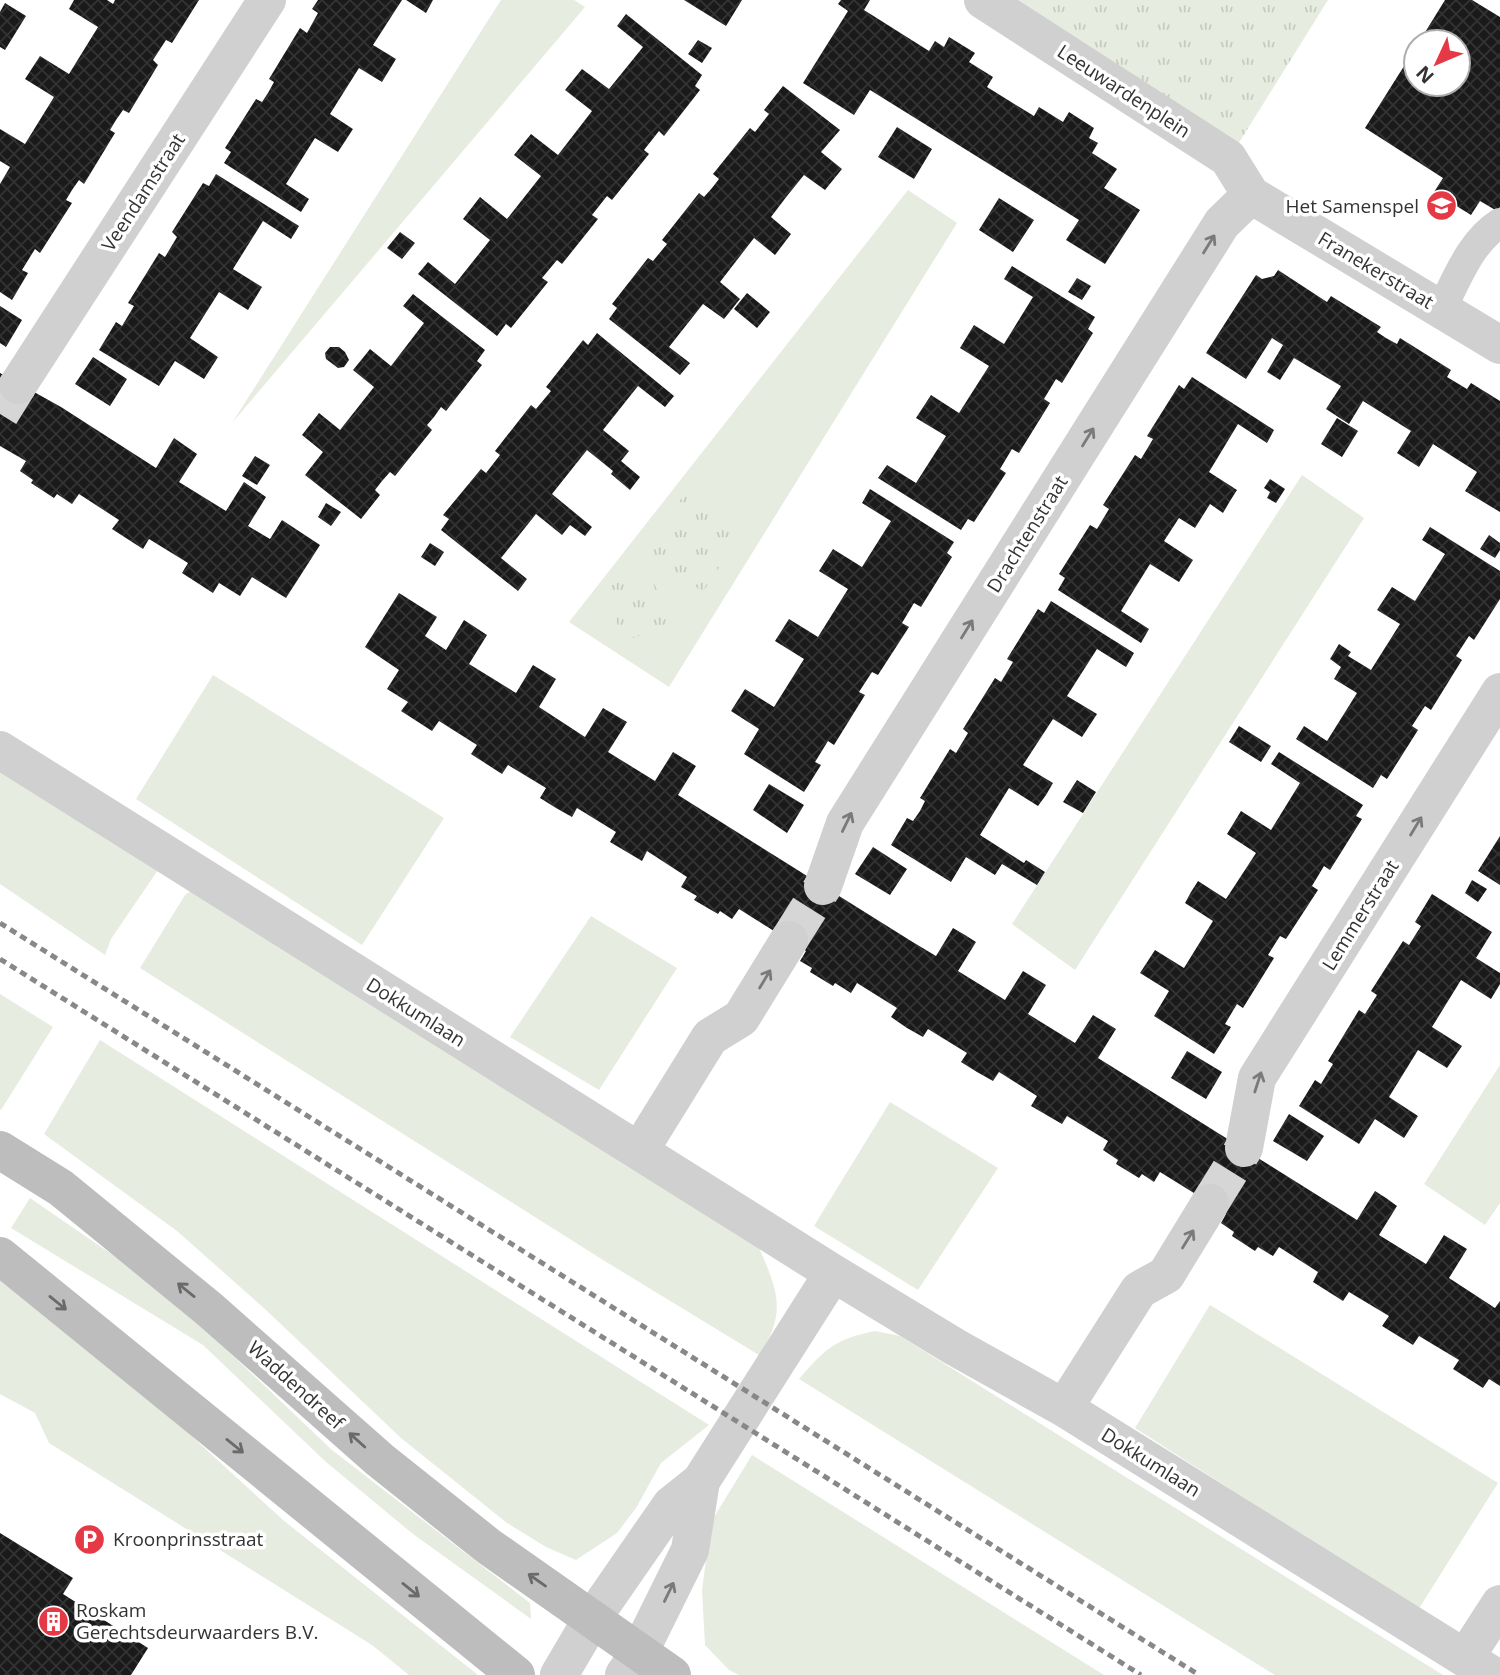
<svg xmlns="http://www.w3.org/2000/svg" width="1500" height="1675" font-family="'Open Sans',sans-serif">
<defs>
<pattern id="park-tufts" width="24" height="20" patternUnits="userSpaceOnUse" patternTransform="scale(1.75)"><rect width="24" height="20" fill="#e6ecdf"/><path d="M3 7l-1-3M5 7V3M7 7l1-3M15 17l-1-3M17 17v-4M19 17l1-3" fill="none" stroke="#c6cbc0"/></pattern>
<pattern id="building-cross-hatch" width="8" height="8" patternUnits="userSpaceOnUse" patternTransform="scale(1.75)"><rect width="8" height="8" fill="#1a1a1a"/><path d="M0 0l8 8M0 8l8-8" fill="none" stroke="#333"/></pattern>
</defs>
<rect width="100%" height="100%" fill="#fff"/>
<path fill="#e6ecdf" d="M501,0h73l11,7 -353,416z
M908,190l49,33 -288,464 -100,-65z
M1302,475l62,43 -289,452 -63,-46z
M213,675l231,143 -82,127 -226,-146z
M0,770l160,97 -49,72 -6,16 -105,-71z
M195,888l564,360c19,43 28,65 0,107l-156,-95 -463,-292 45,-73z
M591,916l86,52 -78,122 -89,-53z
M0,994l53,33 -52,83 -1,-1z
M100,1040l609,385 -48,38 -25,45 -19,25 -41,27 -30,-13 -39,-24 -106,-85 -135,-128 -89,-79 -133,-97z
M1500,1065v138l-15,22 -61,-41z
M890,1102l108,66 -80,122 -104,-64z
M30,1198l90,62 89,73 123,117 198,153 1,16 -118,-85 -87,-72 -123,-117 -192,-117z
M0,1280l187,152 96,88 195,155h-69l-37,-30 -323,-202 -14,-30 -35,-19z
M1210,1305l288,178 -80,127 -283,-182z
M875,1331l25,5 543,339h-168l-476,-296c26,-30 36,-40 76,-48z
M752,1455l352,220h-365l-10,-5 -24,-25 -3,-55 9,-68z"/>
<path fill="url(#park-tufts)" d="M999,0h329l-93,149z
M686,493l55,41 -38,58 -62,-44z
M649,571l22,53 -46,17 -23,-52z"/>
<path fill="url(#building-cross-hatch)" d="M74,0h33l6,4 2,-4h84l-27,43 -6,-3 -13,20 5,5 -29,48 -6,-3 -7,10 -6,10 5,3 -31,51 -5,-4 -7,10 -6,10 6,3 -32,50 -5,-4 -13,21 6,3 -16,27 -12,-8v-108l10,-17 -10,-6v-32l25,15 29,-47 -29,-18 15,-23 29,18 29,-47 -29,-18z
M318,0h84l-29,45 23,14 -14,23 -23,-14 -29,46 23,15 -15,23 -23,-14 -29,46 23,15 -8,13 -77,-49 7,-11 -6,-4 31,-49 6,3 6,-9 6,-11 -5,-3 31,-51 7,5 11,-20 -6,-4z
M406,0h27l-7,13z
M684,0h58l-16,26z
M841,0h29l-6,10 65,41 6,-10 9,6 5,-10 26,16 -6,9 24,15 -6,10 47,29 5,-9 24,15 6,-10 25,16 -5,10 9,5 -6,10 25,16 -13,19 36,22 -35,54 -39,-24 13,-20 -209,-130 -16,25 -51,-32 45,-72 -10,-7z
M1445,0h27l28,17v190l-3,4 -17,-10 -9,14 -37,-23 9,-14 -78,-50 51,-81v37h42v-42h-39z
M5,3l21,13 -21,34 -5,-3v-35z
M626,14l76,61 -7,11 5,4 -36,46 -5,-5 -15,19 5,4 -37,46 -5,-4 -15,19 6,4 -36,45 -5,-4 -15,18 6,4 -37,46 -5,-4 -9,12 -79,-62 10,-12 27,22 35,-44 -27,-21 17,-22 27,22 34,-43 -27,-21 17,-21 27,21 34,-44 -27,-21 17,-21 27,20 34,-42 -26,-21z
M698,40l14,8 -10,15 -14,-9z
M783,86l57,44 -19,22 21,17 -17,21 -21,-15 -17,21 -16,21 20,17 -16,21 -21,-17 -34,44 20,17 -16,20 -21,-15 -34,43 21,16 -10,12 -71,-56 8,-11 -5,-4 36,-46 5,3 14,-17 -5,-4 37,-47 5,4 8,-9 7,-9 -6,-5 37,-46 5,4 14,-18 -5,-4z
M897,127l35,22 -18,30 -36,-22z
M216,174l83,52 -8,13 -28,-18 -30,48 29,18 -14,23 -29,-18 -29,46 28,19 -14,22 -29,-18 -16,25 -60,-36 17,-28 6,4 12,-20 -6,-3 31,-50 6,4 12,-20 -5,-5 31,-49 6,3z
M999,198l35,22 -21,32 -34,-22z
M400,232l15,11 -13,16 -15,-11z
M1012,266l83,51 -7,12 5,4 -31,50 -6,-4 -12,20 6,4 -31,50 -7,-4 -12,20 6,4 -32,49 -6,-3 -7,11 -83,-52 9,-13 29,18 30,-47 -30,-18 15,-23 28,18 30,-47 -29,-18 14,-23 30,19 29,-47 -29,-18z
M1278,270l49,32 4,-6 50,31 -4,5 9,6 11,6 3,-6 51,32 -4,7 20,12 4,-6 29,18v111l-35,-21 12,-19 -44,-28 -14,23 -22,-14 14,-22 -48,-30 -14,23 -23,-15 15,-23 -47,-28 -14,22 -13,-8 16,-27 -11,-7 -26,41 -40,-26 50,-78 6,4 12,-3z
M1077,278l14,8 -9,14 -14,-8z
M747,293l23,19 -13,16 -23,-19z
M413,294l72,56 -8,11 5,4 -36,46 -5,-4 -7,10 -7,8 5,5 -37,46 -5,-4 -8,9 -7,9 5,5 -19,24 -56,-44 18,-23 -21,-17 17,-22 21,17 34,-43 -21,-17 9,-11 8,-10 21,17 33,-43 -21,-17z
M0,306l22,14 -16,27 -6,-4z
M597,333l77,63 -9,11 -27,-21 -35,44 26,21 -8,10 19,16 -10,13 -19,-16 2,-3 -26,-21 -35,44 40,33 -7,9 -15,-11 -8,10 -26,-21 -35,44 26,21 -9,12 -77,-61 8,-11 -6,-4 38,-46 5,4 14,-18 -5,-4 36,-46 5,4 15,-18 -5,-4 37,-47 5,5z
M330,347h9l6,5 4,8 -5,7 -6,1 -12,-9 -1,-6z
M93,357l34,22 -17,27 -35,-22z
M0,373l61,34 95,61 18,-30 23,16 -18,28 47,29 18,-29 22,15 -18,29 22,13 12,-19 38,25 -34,53 -34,-21 -12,19 -21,-13 -6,10 -31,-20 6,-10 -39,-24 -6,10 -31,-20 7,-9 -40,-26 -7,10 -15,-10 -3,4 -23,-15 2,-3 -13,-9 6,-10 -26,-15z
M1192,377l82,53 -7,13 -29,-19 -29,48 28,18 -7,11 -7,12 -13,-9 -15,24 -16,-10 -15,23 29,19 -14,22 -29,-18 -15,24 -14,23 28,18 -8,14 -83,-53 7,-12 -6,-4 31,-49 7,4 12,-20 -6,-4 32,-50 6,4 12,-20 -6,-3 32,-51 5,4z
M1337,418l21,13 -16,26 -21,-13z
M255,456l15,9 -13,20 -15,-9z
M1270,479l15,10 -9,14 -9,-5 3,-6 -6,-4z
M870,489l84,53 -7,11 5,4 -31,50 -7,-4 -12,20 7,4 -31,48 -6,-3 -13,20 6,3 -31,50 -6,-4 -13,21 6,3 -17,27 -60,-38 15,-25 -28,-18 14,-22 29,18 30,-48 -29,-18 14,-22 29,18 30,-48 -29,-18 14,-22 29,18 29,-46 -29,-18z
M326,503l15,9 -10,14 -13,-9z
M1430,527l70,44v28l-26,41 -5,-4 -13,20 6,4 -31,50 -6,-4 -13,20 6,4 -31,49 -6,-4 -8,13 -77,-49 8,-13 23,15 30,-48 -23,-14 7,-12 -11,-8 9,-15 12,8 -3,4 23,14 29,-46 -23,-14 15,-23 23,14 30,-47 -23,-14z
M1489,535l11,8v7l-5,8 -15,-9z
M430,543l14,9 -9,14 -14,-9z
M399,593l38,24 -12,19 21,14 18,-30 23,15 -18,29 47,29 17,-28 23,14 -17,28 46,30 18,-29 24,14 -19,30 47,29 18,-29 23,14 -18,29 233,146 25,15 17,-28 12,7 11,7 -18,29 47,29 18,-29 23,14 -18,29 47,29 18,-28 23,14 -18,29 259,162 18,-29 11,7 11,8 -18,29 47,29 18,-29 23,14 -18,29 46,30 5,-7v85l-11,-7 -6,9 -30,-19 6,-9 -40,-24 -6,9 -31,-19 7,-10 -40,-24 -6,9 -30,-19 5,-10 -39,-25 -6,9 -15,-9 -3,4 -23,-15 2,-4 -13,-9 5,-9 -16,-11 -50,-31 -6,10 -12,-8 -3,4 -23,-14 2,-4 -15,-10 5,-9 -41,-25 -5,8 -31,-18 6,-10 -38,-24 -6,9 -16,-9 -16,-10 6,-9 -39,-24 -5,8 -16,-9 -16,-11 6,-9 -40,-25 -6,10 -16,-10 -2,3 -23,-14 2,-4 -12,-7 6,-10 -67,-42 -7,10 -12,-8 -2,3 -24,-14 3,-4 -16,-9 6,-10 -40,-26 -5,10 -32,-19 6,-10 -39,-24 -5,9 -16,-9 -16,-10 6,-10 -38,-23 -6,9 -31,-20 6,-9 -38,-24 -7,10 -31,-20 7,-9 -21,-13 12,-19 -34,-23z
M1051,601l83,52 -8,14 -29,-18 -30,47 30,18 -15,23 -29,-18 -30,46 30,18 -7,12 -8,11 -29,-18 -29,47 44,28 2,-3 19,12 -8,13 -35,-21 -7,11 -29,-18 -15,25 -60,-37 16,-27 6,3 7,-10 5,-10 -5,-3 30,-49 6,4 12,-20 -5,-4 32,-51 6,4 12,-20 -6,-3 31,-50 6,4z
M1239,726l32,20 -10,16 -32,-20z
M1279,752l84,53 -7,11 6,3 -32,51 -6,-4 -12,20 6,4 -32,49 -6,-3 -12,19 6,3 -31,50 -6,-4 -12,20 6,3 -17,27 -60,-38 15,-25 -29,-18 15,-23 29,18 29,-47 -28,-18 6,-11 7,-11 28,18 30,-46 -29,-19 14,-23 30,19 29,-47 -29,-19z
M1077,780l19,12 -13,21 -20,-11z
M769,784l35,21 -17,28 -34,-23z
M1500,836v49l-22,-14z
M873,847l34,22 -17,26 -35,-21z
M1472,880l15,9 -9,13 -13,-9z
M1432,894l60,38 -16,26 24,15v11l-9,15 -30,-19 -29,47 30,19 -15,22 -29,-18 -29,47 29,19 -14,22 -29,-19 -16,25 -60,-38 16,-26 6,4 12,-20 -5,-3 31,-51 6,4 12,-19 -6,-4 32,-50 6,4 12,-19 -6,-4z
M1187,1051l35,21 -16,27 -35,-21z
M1289,1114l35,22 -17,25 -34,-20z
M0,1533l73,45 -10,16 85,54 -17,27h-131z"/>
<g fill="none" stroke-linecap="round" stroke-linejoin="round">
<path stroke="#d6d6d6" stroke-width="38" stroke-dasharray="38 19" stroke-linecap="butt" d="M0,414l18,-29
M789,940l34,-54
M1210,1203l34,-55"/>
<path stroke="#d0d0d0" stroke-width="30" d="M1441,310c16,-31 29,-68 59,-87"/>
<path stroke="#d0d0d0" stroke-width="38" d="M983,0l245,158 23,37 249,150
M18,385l249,-385
M0,750l833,523 122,74 109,61 428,267
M823,886l22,-63 377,-600 29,-28
M1244,1148l13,-70 243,-386
M640,1150l70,-113 31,-19 48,-78
M1064,1408l75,-118 27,-15 44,-72
M1465,1658l35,-54
M559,1675l33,-56 79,-114 30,-24 132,-208
M624,1675l15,-22 51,-103 11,-69"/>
<path stroke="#bdbdbd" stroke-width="38" d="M0,1150l61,38 148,121 171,151 108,86 184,129
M0,1256l516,419"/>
<path stroke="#888" stroke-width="5" stroke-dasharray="7 5" stroke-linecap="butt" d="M0,923l1199,752
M0,959l1141,716"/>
</g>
<defs><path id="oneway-shaft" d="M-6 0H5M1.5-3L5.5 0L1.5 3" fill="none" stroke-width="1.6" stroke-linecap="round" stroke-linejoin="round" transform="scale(1.75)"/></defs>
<g stroke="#7a7a7a">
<use href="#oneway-shaft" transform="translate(1209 244) rotate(-58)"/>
<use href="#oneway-shaft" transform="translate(1088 437) rotate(-58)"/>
<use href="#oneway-shaft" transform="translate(967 629) rotate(-58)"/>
<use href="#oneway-shaft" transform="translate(847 822) rotate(-64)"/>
<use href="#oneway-shaft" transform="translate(1416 826) rotate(-59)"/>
<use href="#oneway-shaft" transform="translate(765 979) rotate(-59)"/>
<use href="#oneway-shaft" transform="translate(1258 1082) rotate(-72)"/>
<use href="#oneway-shaft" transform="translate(1188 1239) rotate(-58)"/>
<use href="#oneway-shaft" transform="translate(669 1592) rotate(-64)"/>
</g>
<g stroke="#6a6a6a">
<use href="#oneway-shaft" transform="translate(186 1290) rotate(-141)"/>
<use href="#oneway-shaft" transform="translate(58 1303) rotate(39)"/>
<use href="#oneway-shaft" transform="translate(357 1440) rotate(-138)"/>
<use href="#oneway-shaft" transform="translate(235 1446) rotate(39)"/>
<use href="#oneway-shaft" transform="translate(537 1580) rotate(-145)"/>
<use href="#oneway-shaft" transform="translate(411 1590) rotate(39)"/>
</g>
<defs>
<symbol id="school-disc" viewBox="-11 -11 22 22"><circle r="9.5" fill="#e63946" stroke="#fff"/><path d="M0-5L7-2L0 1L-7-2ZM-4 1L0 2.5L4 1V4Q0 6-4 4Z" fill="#fff"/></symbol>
<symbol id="parking-disc" viewBox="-11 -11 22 22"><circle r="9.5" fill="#e63946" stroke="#fff"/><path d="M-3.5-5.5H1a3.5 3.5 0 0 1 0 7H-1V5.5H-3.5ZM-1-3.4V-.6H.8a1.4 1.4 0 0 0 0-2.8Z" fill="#fff"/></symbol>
<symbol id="building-disc" viewBox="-11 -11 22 22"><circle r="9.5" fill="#e63946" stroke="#fff"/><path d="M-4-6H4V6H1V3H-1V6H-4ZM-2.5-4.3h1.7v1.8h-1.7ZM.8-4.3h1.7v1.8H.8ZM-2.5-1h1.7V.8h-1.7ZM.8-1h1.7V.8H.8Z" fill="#fff"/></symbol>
</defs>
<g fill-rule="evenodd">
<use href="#school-disc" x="1424" y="188" width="35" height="35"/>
<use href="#parking-disc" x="72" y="1522" width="35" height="35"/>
<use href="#building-disc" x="36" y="1604" width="35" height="35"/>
</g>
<g text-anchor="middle" stroke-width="7" stroke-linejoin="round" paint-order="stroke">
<g font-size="19" fill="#333" stroke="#fff">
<text transform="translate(1124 91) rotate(33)" y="7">Leeuwardenplein</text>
<text transform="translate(143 192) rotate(-57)" y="7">Veendamstraat</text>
<text transform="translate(1376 270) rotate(31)" y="7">Franekerstraat</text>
<text transform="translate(1027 534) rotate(-58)" y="7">Drachtenstraat</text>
<text transform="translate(1360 915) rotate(-58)" y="7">Lemmerstraat</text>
<text transform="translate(416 1012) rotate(32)" y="7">Dokkumlaan</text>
<text transform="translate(296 1385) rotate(42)" y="7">Waddendreef</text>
<text transform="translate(1151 1462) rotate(32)" y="7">Dokkumlaan</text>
</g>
<g font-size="19" fill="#333" stroke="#fff" text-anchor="start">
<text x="1419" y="213" text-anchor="end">Het Samenspel</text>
<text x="113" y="1546">Kroonprinsstraat</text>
<text x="76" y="1617">Roskam<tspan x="76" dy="22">Gerechtsdeurwaarders B.V.</tspan></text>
</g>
</g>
<g transform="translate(1437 63) rotate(226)"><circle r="33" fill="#ffffff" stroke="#adadad" stroke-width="2"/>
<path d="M0-5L12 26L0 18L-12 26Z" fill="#e63946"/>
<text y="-10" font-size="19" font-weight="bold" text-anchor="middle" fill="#333333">N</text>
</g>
</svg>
